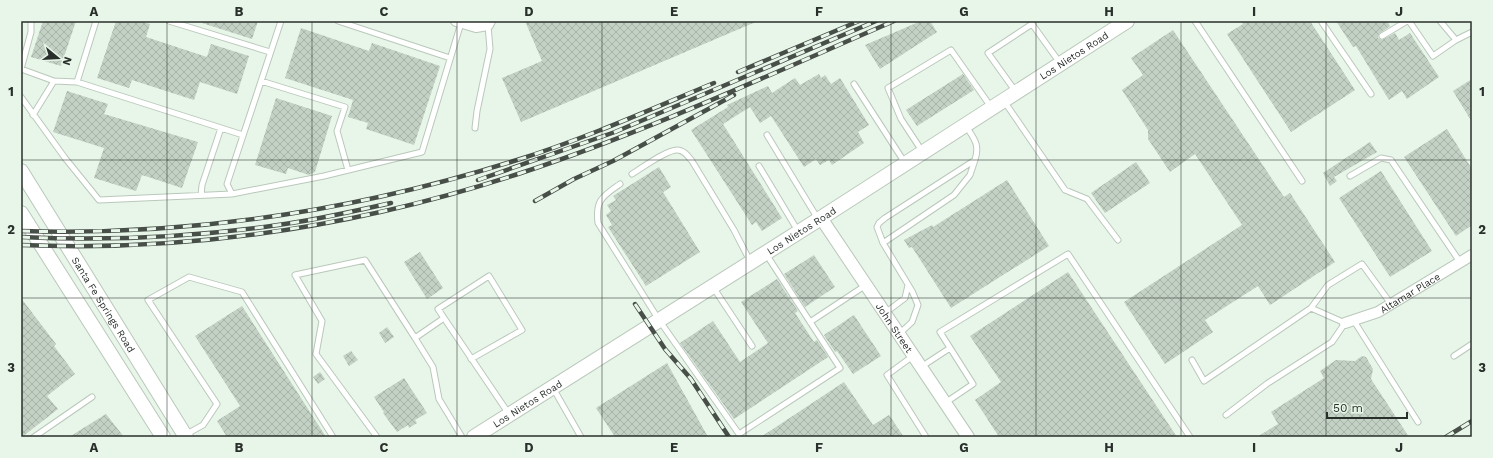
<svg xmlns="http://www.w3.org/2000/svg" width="1493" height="458" font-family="'Work Sans',sans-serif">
<defs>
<pattern id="building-cross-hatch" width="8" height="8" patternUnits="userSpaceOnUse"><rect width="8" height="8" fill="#c3d1c4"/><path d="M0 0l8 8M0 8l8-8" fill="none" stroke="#a8b4a9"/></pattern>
</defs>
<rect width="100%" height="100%" fill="#e8f6e9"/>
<path fill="url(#building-cross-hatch)" d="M43,21h33l-15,45 -30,-9z
M116,21h24l10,3 -4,13 61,20 4,-13 38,12 -12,38 -37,-12 -6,18 -62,-20 -3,8 -32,-10z
M202,21h56l-6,18 -50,-16z
M525,21h233l-237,101 -19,-44 40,-17z
M921,21h9l7,11 -57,37 -15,-24z
M1241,21h69l45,69 -64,42 -64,-98 16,-10z
M1336,21h51l3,5 -11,8 -1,4 4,2 13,-7 4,7 11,-7 29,44 -32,22 -5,-8 -13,9 -33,-54 -3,1z
M301,28l68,23 3,-8 68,23 -26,79 -48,-16 2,-6 -20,-6 5,-17 -68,-22z
M1173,30l111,167 6,-4 45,69 -65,43 -12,-19 -53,34 8,12 -48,32 -41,-62 118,-77 -47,-71 -25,18 -22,-33v-9l-26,-40 21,-15 -12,-17z
M819,74l2,4 4,-3 6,9 9,-6 29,47 -11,7 6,11 -32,22 -3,-5 -9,5 -4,-6 -12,8 -33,-51 -11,7 -10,-16 -27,17 59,94 -20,13 -6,-9 -4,3 -61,-95 37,-23 -1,-2 41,-19 4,7 23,-15 5,7z
M963,74l11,16 -57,36 -11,-16z
M1472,79v43l-19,-31z
M67,91l41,13 -4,10 94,28 -16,46 -40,-13 -6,16 -42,-13 10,-30 -51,-16z
M276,98l56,18 -17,56 -6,3 -21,-7 -2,6 -31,-9z
M1447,129l25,40v56l-16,11 -52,-79z
M1370,142l7,10 -43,25 3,4 -7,5 -7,-13z
M1136,162l14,21 -45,30 -14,-20z
M659,167l12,20 -8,5 37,60 -54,34 -38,-59 4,-2 -6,-10 5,-4 -4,-6 9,-5 -3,-4z
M1381,171l51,80 -42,26 -51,-79z
M1007,180l42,66 -98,62 -39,-61 -3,1 -5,-8 28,-15 1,2z
M420,252l23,36 -16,11 -23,-37z
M814,255l21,32 -30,20 -21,-33z
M1068,272l109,165h-178l-24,-37 26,-18 -31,-46z
M777,279l21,32 -3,2 19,29 3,-2 11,17 -94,62 -54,-76 33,-22 27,41 28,-19 -27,-41z
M21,298l35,46 -2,2 21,28 -28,22 11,13 -36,28z
M242,306l84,131h-99l-10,-16 23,-15 -45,-70z
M854,315l27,41 -28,18 -16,-23 -2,1 -11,-17z
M387,327l7,10 -9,6 -6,-10z
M351,351l7,9 -9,6 -6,-10z
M1362,356l4,1 7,12 -2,10 38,58h-152l21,-13 -7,-12 53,-34 -4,-7 16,-11 19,1z
M667,363l41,74h-93l-19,-29z
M320,372l5,7 -7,5 -5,-7z
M404,378l23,35 -12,7 2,3 -8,5 -1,-3 -11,7 -14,-19 1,-1 -10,-15z
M844,382l29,43 16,-10 15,22h-143z
M106,414l18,23h-55z"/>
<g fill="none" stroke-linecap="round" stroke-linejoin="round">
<defs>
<path id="service" d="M31,21v11l-10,37 33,12
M96,21l-19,61 166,53
M169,21l101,31
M281,21l-54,163 5,10 92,-18 98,-24 39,-129
M338,21l112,37
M1195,21l107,160
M1321,21l50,73
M1409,21l24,35 23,-16 -16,-19
M1382,36l25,-15
M1456,40l16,-8
M261,81l84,26 -8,24 11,39
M854,84l51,79
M1016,92l-28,-39 44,-29 28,39
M21,97l44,61 34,42 133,-6
M1004,101l61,89 22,9 31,41
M33,115l21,-34 23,1
M475,128l2,-17 13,-62 -2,-24
M767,135l51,84
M922,151l-21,-32 -13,-31 63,-38 40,57
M759,166l39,65
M632,174c10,-6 34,-24 45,-24 7,0 11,6 15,11l42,69 16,31
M1350,176l31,-18 10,2 69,102
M620,184c-17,12 -25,16 -22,39l61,97 80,114 101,-66 -74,-114
M201,195l1,-10 19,-57
M883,243l71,-48 16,-20 5,-15
M713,287l39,59
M1311,308l17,-23 34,-21 29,40
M885,313l20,-15 3,-13
M444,318l-6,-9 51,-33 33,54 -51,29
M1354,321l64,101
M810,322l56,-37
M899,334l13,-12 6,-17 -6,-14 -29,-48 -6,-16 2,-4 6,-5 90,-58c5,-16 -1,-21 -9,-34
M415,338l18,29 6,32 23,38
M913,356l-26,19 39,62
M1454,356l18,-12
M1192,360l12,21 107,-73 34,15 -13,19 -64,41 -42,32
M921,367l29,-19
M553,388l28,49
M945,403l28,-19 -33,-52 128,-78 122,183
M185,435l18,-10 14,-21 -69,-104 41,-23 53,15 91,145
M34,437l58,-40
M377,437l-61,-83 6,-33 -27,-46 70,-15 50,78 29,-20 65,96"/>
<g id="minor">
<path d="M456,21l20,6 12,-2 2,-4"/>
<path id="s1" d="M1345,323l33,-11 94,-57"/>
</g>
<g id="tertiary">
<path id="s2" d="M821,218l147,219"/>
</g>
<g id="secondary">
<path id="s3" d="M21,171l165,266"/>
<path d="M21,213l142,224"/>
<path id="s4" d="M474,437l347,-219 306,-197"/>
</g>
</defs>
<use href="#service" stroke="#bac8bb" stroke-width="7"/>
<use href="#minor" stroke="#bac8bb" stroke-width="12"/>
<use href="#tertiary" stroke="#bac8bb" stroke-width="14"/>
<use href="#secondary" stroke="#bac8bb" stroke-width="16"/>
<use href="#service" stroke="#fff" stroke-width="5"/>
<use href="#minor" stroke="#fff" stroke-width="10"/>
<use href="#tertiary" stroke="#fff" stroke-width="12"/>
<use href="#secondary" stroke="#fff" stroke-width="14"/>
<defs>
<path id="rail" d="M738,72l121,-51
M478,180l137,-48 261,-111
M535,201l39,-22 39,-18 121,-66
M21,231c168,5 335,-20 496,-71 67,-21 132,-50 197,-77
M21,237c85,4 173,0 257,-12 38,-5 76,-14 113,-22
M21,245c169,7 339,-19 500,-72 127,-42 250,-99 373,-152
M635,304l30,45 26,30 38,58
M1446,437l26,-16"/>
</defs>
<use href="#rail" stroke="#484f49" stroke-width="4.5"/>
<use href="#rail" stroke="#e8f6e9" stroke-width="3" stroke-dasharray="9" stroke-linecap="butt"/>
</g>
<path fill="none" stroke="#292f2a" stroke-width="1" stroke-opacity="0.55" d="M167,21v416M312,21v416M457,21v416M602,21v416M746,21v416M891,21v416M1036,21v416M1181,21v416M1326,21v416M21,160h1451M21,298h1451"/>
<g text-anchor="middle" stroke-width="4" stroke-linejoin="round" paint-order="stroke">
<g font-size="10" fill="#292f2a" stroke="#e8f6e9">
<text dy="4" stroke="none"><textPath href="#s4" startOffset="711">Los Nietos Road</textPath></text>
<text dy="4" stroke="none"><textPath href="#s4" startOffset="387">Los Nietos Road</textPath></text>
<text dy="4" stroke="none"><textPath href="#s1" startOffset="72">Altamar Place</textPath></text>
<text dy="4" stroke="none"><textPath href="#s3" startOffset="157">Santa Fe Springs Road</textPath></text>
<text dy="4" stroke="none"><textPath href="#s2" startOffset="132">John Street</textPath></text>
<text dy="4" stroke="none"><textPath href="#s4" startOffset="63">Los Nietos Road</textPath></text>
</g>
</g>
<rect width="1493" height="458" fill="none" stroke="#e8f6e9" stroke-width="44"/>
<g transform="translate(58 58) rotate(108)" stroke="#e8f6e9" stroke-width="3" paint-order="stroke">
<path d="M0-3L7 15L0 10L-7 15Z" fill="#292f2a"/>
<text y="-6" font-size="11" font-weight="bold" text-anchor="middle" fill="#292f2a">N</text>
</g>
<path d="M1327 412v6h80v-6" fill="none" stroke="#292f2a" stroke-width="2"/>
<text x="1333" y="412" font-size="12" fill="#292f2a" stroke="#e8f6e9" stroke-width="3" paint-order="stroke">50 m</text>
<rect x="22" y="22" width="1449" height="414" fill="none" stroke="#292f2a" stroke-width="1.5"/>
<g font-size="13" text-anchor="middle" font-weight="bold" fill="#292f2a">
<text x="94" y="16">A</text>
<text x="239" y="16">B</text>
<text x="384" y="16">C</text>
<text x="529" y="16">D</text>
<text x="674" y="16">E</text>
<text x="819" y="16">F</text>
<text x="964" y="16">G</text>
<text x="1109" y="16">H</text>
<text x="1254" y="16">I</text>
<text x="1399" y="16">J</text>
<text x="11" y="96">1</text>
<text x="1482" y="96">1</text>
<text x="11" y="234">2</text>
<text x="1482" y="234">2</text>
<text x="11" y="372">3</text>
<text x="1482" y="372">3</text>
<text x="94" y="452">A</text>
<text x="239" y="452">B</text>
<text x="384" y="452">C</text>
<text x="529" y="452">D</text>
<text x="674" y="452">E</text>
<text x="819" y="452">F</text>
<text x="964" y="452">G</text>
<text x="1109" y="452">H</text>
<text x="1254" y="452">I</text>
<text x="1399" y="452">J</text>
</g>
</svg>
